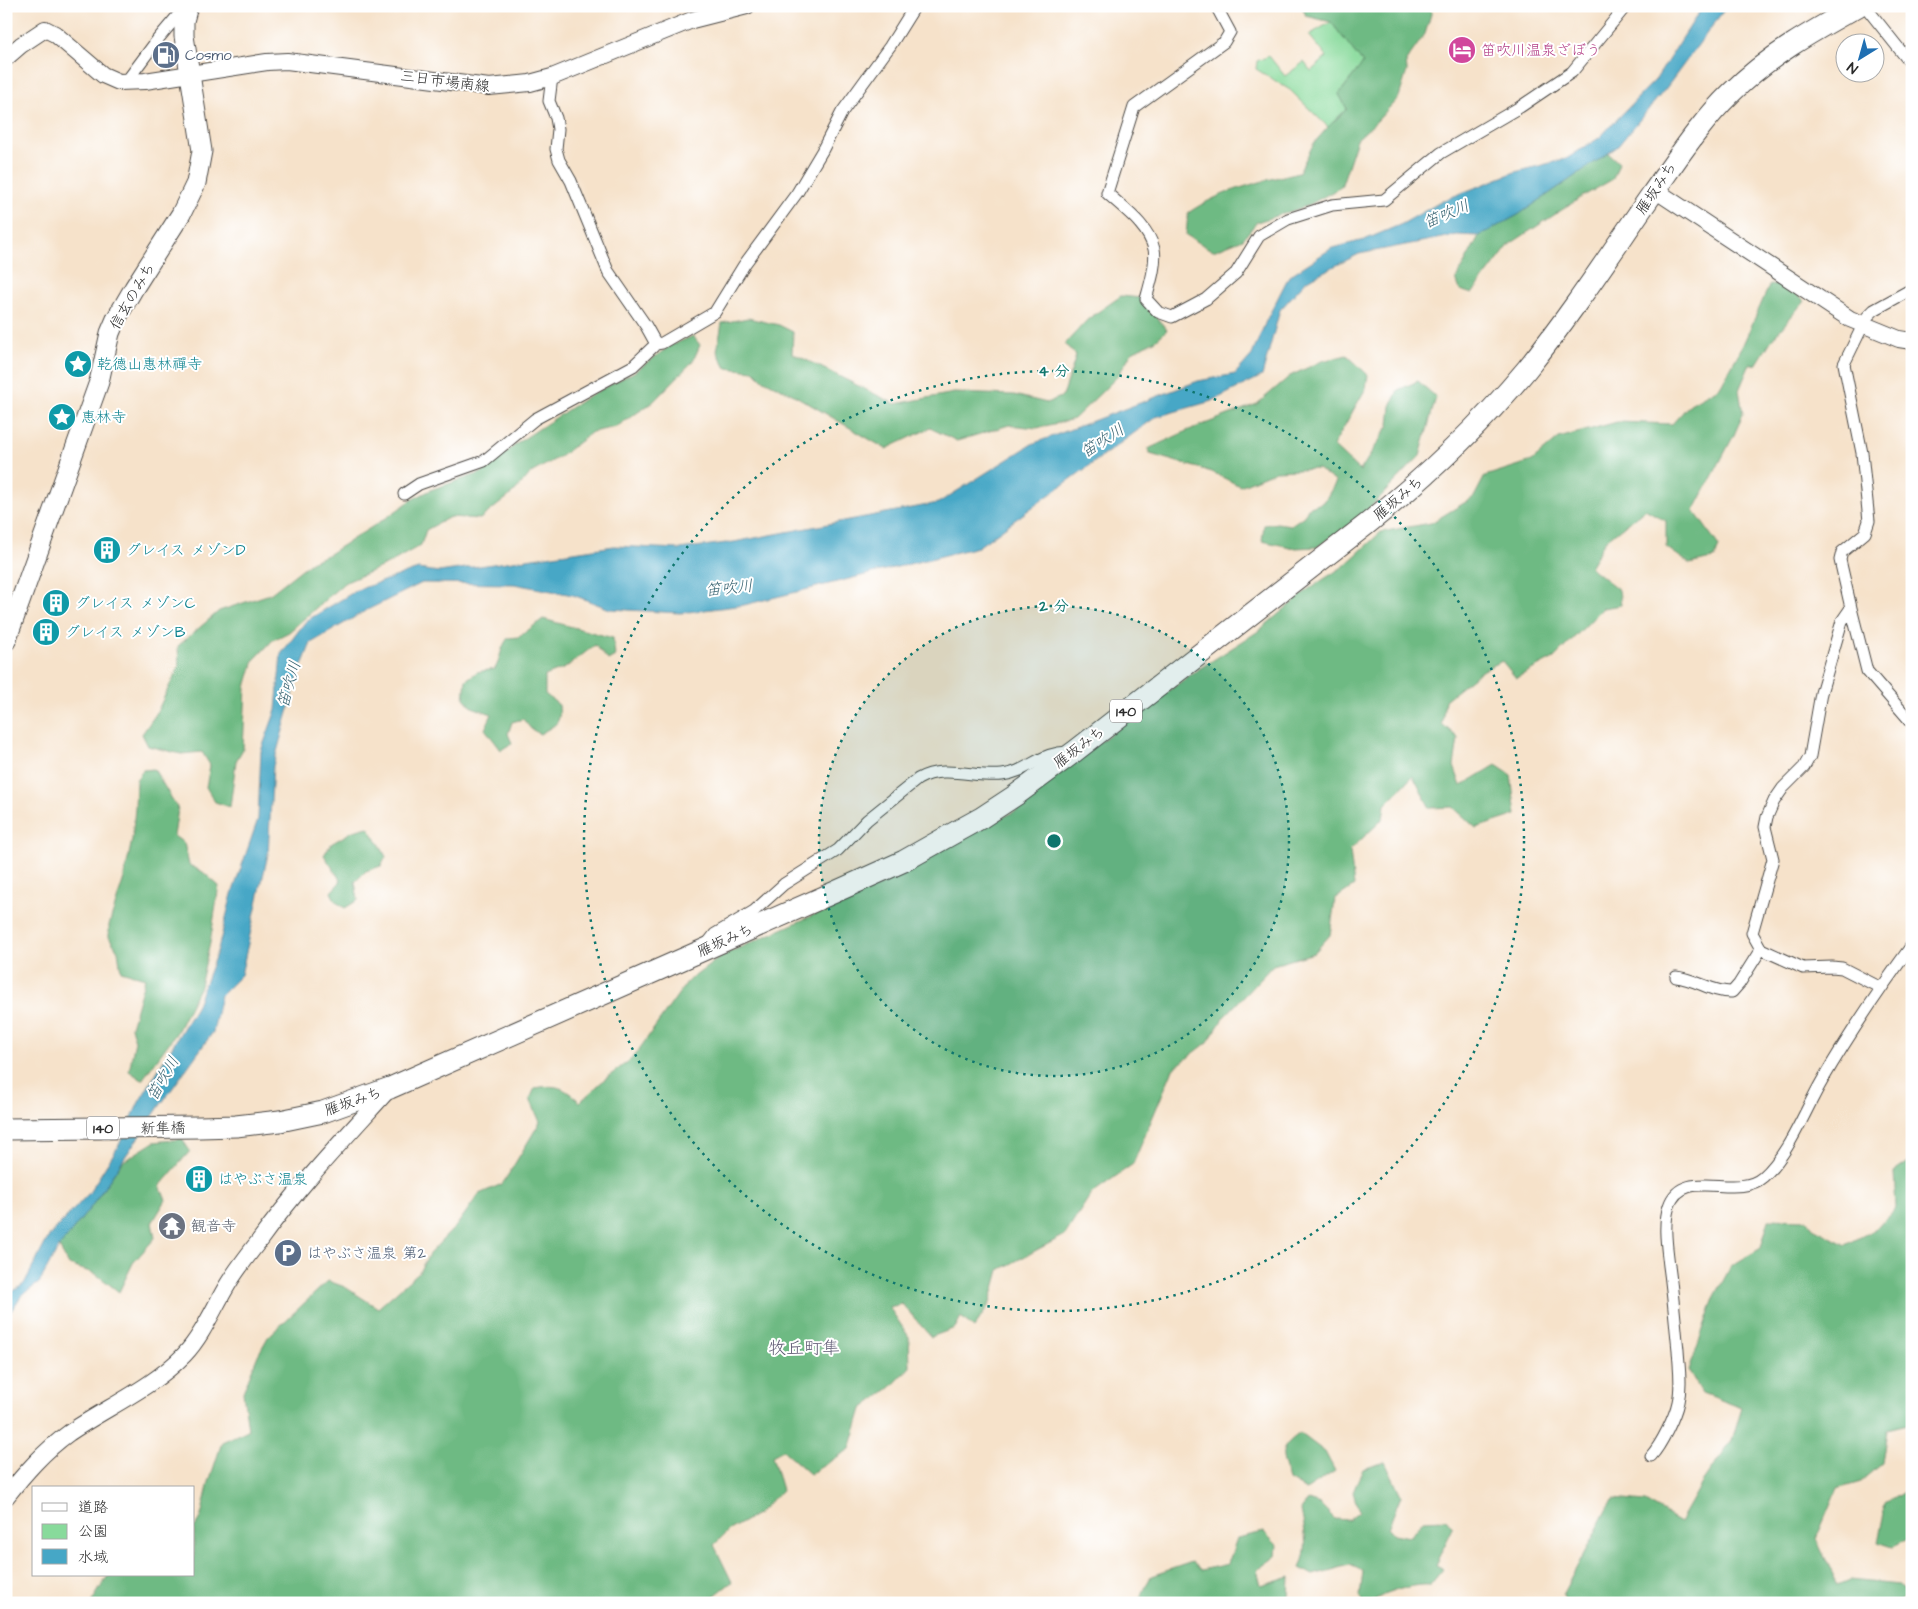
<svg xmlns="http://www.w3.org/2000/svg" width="1918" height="1609" font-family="'Architects Daughter','Klee One',sans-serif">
<rect width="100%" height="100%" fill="#fff"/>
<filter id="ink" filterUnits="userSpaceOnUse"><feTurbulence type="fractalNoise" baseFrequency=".02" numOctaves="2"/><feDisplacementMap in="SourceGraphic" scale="10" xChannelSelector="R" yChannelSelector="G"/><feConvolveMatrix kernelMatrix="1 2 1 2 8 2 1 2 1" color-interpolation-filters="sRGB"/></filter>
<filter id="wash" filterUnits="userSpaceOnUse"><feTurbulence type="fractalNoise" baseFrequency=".0096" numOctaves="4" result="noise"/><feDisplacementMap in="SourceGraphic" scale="20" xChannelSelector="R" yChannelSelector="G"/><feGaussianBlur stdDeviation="1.12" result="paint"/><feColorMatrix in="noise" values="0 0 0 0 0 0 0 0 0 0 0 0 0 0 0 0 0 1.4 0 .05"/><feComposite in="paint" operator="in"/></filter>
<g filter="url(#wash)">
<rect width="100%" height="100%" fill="#f6e2ca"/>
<path fill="#88da9b" stroke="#5a8263" d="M1331,22l32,41 -24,31 8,15 -19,18 -38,-37 -34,-21 1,-8 12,-5 16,20 19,-14 7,9 16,-14 -18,-22z"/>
<path fill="#6eba83" stroke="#4c7257" d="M1302,6h129v8l-6,20 -19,27 1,10 -8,26 -22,24 -20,18 -16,48 -34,19 -50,16 -14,17 -30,12 -27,-16 2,-22c33,-23 72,-31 111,-41l15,-29 14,-16 19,-18 -8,-15 24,-31 -32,-41 -25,-6z
M1608,153l11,10 -6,16 -33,19 -70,46 -38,50 -12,-4 -4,-11 23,-43 39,-21z
M1770,284l17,2 17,15 -33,40 -15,24 -6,-1 -11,26 4,24 -9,21 -40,76 25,35 -4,12 -25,6 -24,-17v-26l-21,-12 -40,32 -15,26 29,23 2,15 -18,3 -49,50 -38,20 -14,-17 -22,11 -35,28 -3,24 16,14 -4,28 7,20 35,-21 15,10 5,40 -40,13 -23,-21 -23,1 -17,-32 -28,29 -2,14 -33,31 4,36 -19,13 -5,36 -16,18 -41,12 -49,52 -16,25 -35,27 -40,95 -42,30 -26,41 -66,35 -9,33 -16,25 -13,-11 -6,11 -24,9 -29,-33 -13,3 20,30 1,30 -19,20 -29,22 -12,40 -40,25 -27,-24 -11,6 10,34 -25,24 -28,16 -15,15 18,37 -27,21h-614l16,-26 5,-2h82v-47l6,-8 9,-38 13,-40 26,-12 -5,-38 15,-37 10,-18 60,-56 17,6 33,21 41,-36 10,-18 28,-29 22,-31 23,-10 3,-4 35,-58 -10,-23 5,-11c23,-4 28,-1 45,14l25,-23 28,-21 54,-76 36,-27 154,-68 79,-46 60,-30 54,-47 123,-91 64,-41 53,-44 34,-22 37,-34 50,-9 43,-26 11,-21 47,-15 27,-23 58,-16 55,2 18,-20 30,-17 21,-38z
M1121,296l20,2 26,32 -11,10 -24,12 -15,25 -43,42 -37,9 -28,-3 -52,16 -27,-13 -44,21 -92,-54 -32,-16 -8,-8 -28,-3 -9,-17 5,-28 26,-5 31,7 14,7 -1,21 103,51 59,-11 60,2 33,8 16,-7 13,-40 -11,-12 23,-25z
M693,336l7,9 -7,16 -40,41 -37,25 -24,5 -31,24 -30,17 -19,21 -32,25 -30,-2 -24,13 -5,15 -33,19 -44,19 -55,49 -16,8 -19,20 -8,27 -3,62 -7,12 -6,46 -15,-5 -9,-15 4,-22 -8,-13 -21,2 -33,-8 -6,-12 14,-20 23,-48 -1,-20 41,-35 51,-17 41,-32 18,-8 57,-36 27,-19 20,-10 48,-16 38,-31 68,-45 47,-25 36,-26z
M1347,355l21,20 -2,13 -33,58 27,25 29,-46 2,-19 7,-16 20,-9 18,16 -16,59 -61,63 -42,28 -22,1 -33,-7 2,-16 13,-2 14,2 13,-9 4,-8 16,-6 12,-20 -18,-13 -42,2 -36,15 -28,-14 -62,-18 -2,-5 41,-19 68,-26 33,-28 32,-15z
M543,619l70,19 2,18 -7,4 -13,-15 -30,23 -20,8v18l14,11c2,20 -3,19 -19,29l-9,-5 -8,-10 -11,3 -4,12 4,9 -11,7 -16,-21 7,-15 -20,-7 -8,-9 2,-18 11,-8 18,-3c6,-11 5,-21 13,-31l11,-1z
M154,769l24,40 -4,27 10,7 5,22 14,7 16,14 -9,57 -10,43 -23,46 -35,48 -13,-9 6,-30 -4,-14 14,-49 -24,-7 -3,-20 -9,-14v-12l15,-47 8,-38 3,-32 1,-28 7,-10z
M368,827l12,18 6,12 -5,9 -15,5 -11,11 3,18 -13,8 -9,-6 -5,-10 10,-11 -17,-26 7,-11 22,-13z
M1912,1135v288l-25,6 -5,35 -21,18 -24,7 -21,50 22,46 12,-5 49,5 8,10 -10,8h-332l-3,-8 51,-96 32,3 35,20 22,-39 30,-43 10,-32 -40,-15 -13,-22 24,-71 18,-34 30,-18 8,-29 38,1 6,8 33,17 31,-17 19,-20 -2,-36 16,-11 -3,-21z
M182,1139l8,12 -30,35 6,14 -14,23 3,15 -22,25 -14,29 -23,-18 -27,-9 -10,-18 32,-40 31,-45 32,-20z
M1300,1433l25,19 10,19 -29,19 -17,-10c-7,-27 -13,-29 11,-47z
M1385,1462l16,34 -13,32 5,6 17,3 13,-17 23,-1 7,9 -18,37 8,4 -13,16c-15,-1 -30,4 -44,9 -8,3 -14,9 -22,9l-4,-6 3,-26 -13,-6 -37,10 -13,-7c9,-19 5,-38 1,-58l7,-10 12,4 15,15 14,1 10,-8 -6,-20 10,-23z
M1912,1482v56l-19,9 -15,-5 8,-39 24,-15z
M1264,1532l13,13 -1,11 -19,14 4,16 29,-9 -1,20 -2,6h-149l13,-27 41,-14 9,8 27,-6 9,-26z"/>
<path fill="#46a7c6" stroke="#386978" d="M1703,6h24l-60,81 -50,60 -99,68 -39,21 -22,-1 -98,19 -52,26 -27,30 -18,66 -50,25 -56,16 -178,130 -234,58 -64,8 -70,-4 -37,-14 -59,-11 -92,-1 -57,28 -54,32 -12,30 -26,93 -5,88 -27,121 -20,20 -8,37 -54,75 -68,100 -32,40 -20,36 -17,12 -16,23v-19l3,-5 15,-10 25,-48 40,-43 30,-48 20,-43 57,-95 22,-58 14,-55 26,-75 3,-68 15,-41 5,-56 25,-33 51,-31 61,-21 21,3 175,-26 65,3 55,-7 204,-39 94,-59 166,-63 37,-7 17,-19 14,-34 23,-45 43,-28 32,-8 38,-16 42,-24 71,-28 51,-13 33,-21 57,-59z"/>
</g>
<g filter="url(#ink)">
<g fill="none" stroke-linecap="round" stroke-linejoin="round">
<defs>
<path id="street" d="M1216,6l14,26 -6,10 -90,65 -27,86c17,16 41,32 47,56 3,14 -4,36 -8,50l12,13 14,5 34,-18 30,-26 23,-37 29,-17 44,-14 52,-5 57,-47 79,-46 52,-35 54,-66
M1865,6l47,59
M552,77l-3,24 7,17 2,11 -2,20 3,11 12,21 37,90 38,55 10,18 6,-1 53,-31 29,-47 53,-72 25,-42 20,-39 48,-66 25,-40
M126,82l32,-43 27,-32
M404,494l15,-10 65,-23 51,-42 98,-53 23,-22
M1851,608l16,63 45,52
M708,943l7,-9 39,-23 30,-27 54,-34 29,-30 51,-41c26,-15 56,-1 84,-4 25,-2 40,-25 69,-23
M1676,977c20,2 37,16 56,15l7,-8 22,-35
M1881,988l-39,-20 -10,-1 -29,1 -42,-19 -9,-16 21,-74 -8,-32 2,-10 7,-16 9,-13 21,-21 6,-11 11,-63 21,-72 9,-13 -11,-48 2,-8 23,-19 4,-12 -7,-68 -18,-89 23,-47 7,-7 38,-21
M1651,1456c10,-11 24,-39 27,-54 4,-17 1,-35 0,-52 -3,-28 -5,-56 -9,-84 -2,-19 -6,-41 0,-60 14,-41 67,-5 94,-29 26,-23 41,-65 59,-96 27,-47 58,-92 90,-136"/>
<path id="secondary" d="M6,58l15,-13 24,-16 10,5 48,41 16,7 26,-1 122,-19 20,-1 202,26 41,-4 22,-6 140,-57 55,-14
M1655,190l195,129 49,20 13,2
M6,1497c19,-24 38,-46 63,-64 38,-26 83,-45 115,-78 19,-20 30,-48 44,-71 9,-15 20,-29 31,-43 39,-54 85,-102 130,-152"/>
<path id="primary" d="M6,641l93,-259 11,-49 6,-14 18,-31 47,-74 15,-31 6,-32 -18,-115v-15l4,-15"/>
<path id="highway" d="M6,1129l194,-2 36,-1 44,-5 43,-9 67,-24 445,-196 69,-31 39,-22 38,-21 35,-23 58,-43 293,-228c59,-47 112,-97 160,-155 45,-56 84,-116 125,-175 25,-35 48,-71 79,-101 37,-37 82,-62 127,-87"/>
</defs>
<use href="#street" stroke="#494643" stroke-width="13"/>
<use href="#secondary" stroke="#494643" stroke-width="18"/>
<use href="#primary" stroke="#494643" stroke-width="21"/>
<use href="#highway" stroke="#494643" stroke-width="23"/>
<use href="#street" stroke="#fff" stroke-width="11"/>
<use href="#secondary" stroke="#fff" stroke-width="16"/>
<use href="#primary" stroke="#fff" stroke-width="19"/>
<use href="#highway" stroke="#fff" stroke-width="21"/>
</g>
</g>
<circle cx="1054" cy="841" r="235" fill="#0f766e" fill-opacity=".12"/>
<g fill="none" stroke="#0f766e" stroke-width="2.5" stroke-dasharray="2.5 5">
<circle cx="1054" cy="841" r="235"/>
<circle cx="1054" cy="841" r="470"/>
</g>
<defs>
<symbol id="hotel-disc" viewBox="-11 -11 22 22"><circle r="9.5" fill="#d1479c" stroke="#fff"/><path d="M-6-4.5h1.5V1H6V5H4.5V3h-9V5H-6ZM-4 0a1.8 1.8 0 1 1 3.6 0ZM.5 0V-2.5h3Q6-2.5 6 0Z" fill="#fff"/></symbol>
<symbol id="fuel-disc" viewBox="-11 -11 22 22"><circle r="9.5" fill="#5c6f8a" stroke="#fff"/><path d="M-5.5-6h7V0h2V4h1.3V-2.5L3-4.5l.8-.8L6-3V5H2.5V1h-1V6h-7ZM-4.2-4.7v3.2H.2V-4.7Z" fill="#fff"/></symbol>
<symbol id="sight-disc" viewBox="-11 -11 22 22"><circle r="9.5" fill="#0f9aa8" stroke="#fff"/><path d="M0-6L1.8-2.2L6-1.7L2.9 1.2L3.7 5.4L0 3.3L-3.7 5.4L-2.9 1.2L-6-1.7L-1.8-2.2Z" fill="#fff"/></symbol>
<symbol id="building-disc" viewBox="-11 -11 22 22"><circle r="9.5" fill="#0f9aa8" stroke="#fff"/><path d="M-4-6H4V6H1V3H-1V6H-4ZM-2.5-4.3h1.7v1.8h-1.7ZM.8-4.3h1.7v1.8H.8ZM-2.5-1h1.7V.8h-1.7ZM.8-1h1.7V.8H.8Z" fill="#fff"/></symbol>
<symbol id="temple-disc" viewBox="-11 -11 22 22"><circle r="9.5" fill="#6b7280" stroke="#fff"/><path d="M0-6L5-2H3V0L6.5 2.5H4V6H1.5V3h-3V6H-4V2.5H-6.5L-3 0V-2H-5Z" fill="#fff"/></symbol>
<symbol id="parking-disc" viewBox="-11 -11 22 22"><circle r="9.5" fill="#5c6f8a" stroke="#fff"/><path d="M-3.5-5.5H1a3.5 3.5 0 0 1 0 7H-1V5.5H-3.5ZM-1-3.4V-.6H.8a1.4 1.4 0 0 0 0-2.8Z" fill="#fff"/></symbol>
</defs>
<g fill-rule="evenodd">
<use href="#hotel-disc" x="1446" y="34" width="32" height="32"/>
<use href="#fuel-disc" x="150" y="39" width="32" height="32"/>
<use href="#sight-disc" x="62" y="348" width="32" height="32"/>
<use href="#sight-disc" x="46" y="401" width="32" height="32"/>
<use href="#building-disc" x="91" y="534" width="32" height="32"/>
<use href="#building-disc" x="40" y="587" width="32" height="32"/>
<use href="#building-disc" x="30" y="616" width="32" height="32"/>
<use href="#building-disc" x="183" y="1163" width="32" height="32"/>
<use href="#temple-disc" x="156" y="1210" width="32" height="32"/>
<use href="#parking-disc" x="272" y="1237" width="32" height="32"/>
</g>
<g text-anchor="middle" stroke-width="4" stroke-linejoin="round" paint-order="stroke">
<g fill="#fff" stroke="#6b6b6b" stroke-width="1">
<rect x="1110" y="699.5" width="32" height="23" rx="4"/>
<rect x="87" y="1116.5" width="32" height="23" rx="4"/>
</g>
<g font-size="14" font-weight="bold" fill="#2b2b2b">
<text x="1126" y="716">140</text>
<text x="103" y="1133">140</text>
</g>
<g font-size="15" fill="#b23c85" stroke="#fff" text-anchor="start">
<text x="1481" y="55">笛吹川温泉ざぼう</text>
</g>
<g font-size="15" fill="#4e5e75" stroke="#fff" text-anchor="start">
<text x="185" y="60">Cosmo</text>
<text x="307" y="1258">はやぶさ温泉 第2</text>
</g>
<g font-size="15" fill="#2b2b2b" stroke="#fff">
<text transform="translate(445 81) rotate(7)" y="5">三日市場南線</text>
<text transform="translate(1656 188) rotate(-56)" y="5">雁坂みち</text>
<text transform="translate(132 296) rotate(-60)" y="5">信玄のみち</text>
<text transform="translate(1398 498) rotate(-40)" y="5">雁坂みち</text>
<text transform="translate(1079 747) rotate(-37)" y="5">雁坂みち</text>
<text transform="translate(725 940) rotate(-24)" y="5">雁坂みち</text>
<text transform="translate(353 1101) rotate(-19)" y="5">雁坂みち</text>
<text transform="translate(163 1128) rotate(-1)" y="5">新隼橋</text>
</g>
<g font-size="15" fill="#0d838f" stroke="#fff" text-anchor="start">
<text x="97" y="369">乾德山惠林禪寺</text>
<text x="81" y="422">恵林寺</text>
<text x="126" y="555">グレイス メゾンD</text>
<text x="75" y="608">グレイス メゾンC</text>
<text x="65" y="637">グレイス メゾンB</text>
<text x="218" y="1184">はやぶさ温泉</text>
</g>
<g font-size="15" fill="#5b616d" stroke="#fff" text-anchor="start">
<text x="191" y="1231">観音寺</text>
</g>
<g font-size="16" font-style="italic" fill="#376371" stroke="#fff">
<text transform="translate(1446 213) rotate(-23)" y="6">笛吹川</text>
<text transform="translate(1102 440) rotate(-33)" y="6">笛吹川</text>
<text transform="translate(729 587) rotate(-6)" y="6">笛吹川</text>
<text transform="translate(288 684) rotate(-74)" y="6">笛吹川</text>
<text transform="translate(162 1078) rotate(-60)" y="6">笛吹川</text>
</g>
<g font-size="18" fill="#605b75" stroke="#fff">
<text x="804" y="1354">牧丘町隼</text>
</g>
</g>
<circle cx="1054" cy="841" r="8" fill="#0f766e" stroke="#fff" stroke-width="2.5"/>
<g font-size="15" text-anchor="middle" font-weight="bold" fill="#0f766e" stroke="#fff" stroke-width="4" stroke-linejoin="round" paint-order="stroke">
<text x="1054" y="376">4 分</text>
<text x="1054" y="611">2 分</text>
</g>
<rect width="1918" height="1609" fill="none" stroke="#fff" stroke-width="25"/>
<rect x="32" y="1486" width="162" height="90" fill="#ffffff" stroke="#aaaaaa"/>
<rect x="42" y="1503" width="25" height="8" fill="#ffffff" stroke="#aaaaaa"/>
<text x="78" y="1512" font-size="15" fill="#2b2b2b">道路</text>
<rect x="42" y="1524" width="25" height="15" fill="#88da9b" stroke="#aaaaaa"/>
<text x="78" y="1536" font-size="15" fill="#2b2b2b">公園</text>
<rect x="42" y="1549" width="25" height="15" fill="#46a7c6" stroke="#aaaaaa"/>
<text x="78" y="1562" font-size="15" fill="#2b2b2b">水域</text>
<g transform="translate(1860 58) rotate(217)"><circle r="24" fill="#ffffff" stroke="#aaaaaa"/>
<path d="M0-4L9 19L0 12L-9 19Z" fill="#1f6fb2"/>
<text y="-8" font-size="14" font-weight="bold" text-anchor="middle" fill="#2b2b2b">N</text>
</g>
</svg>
